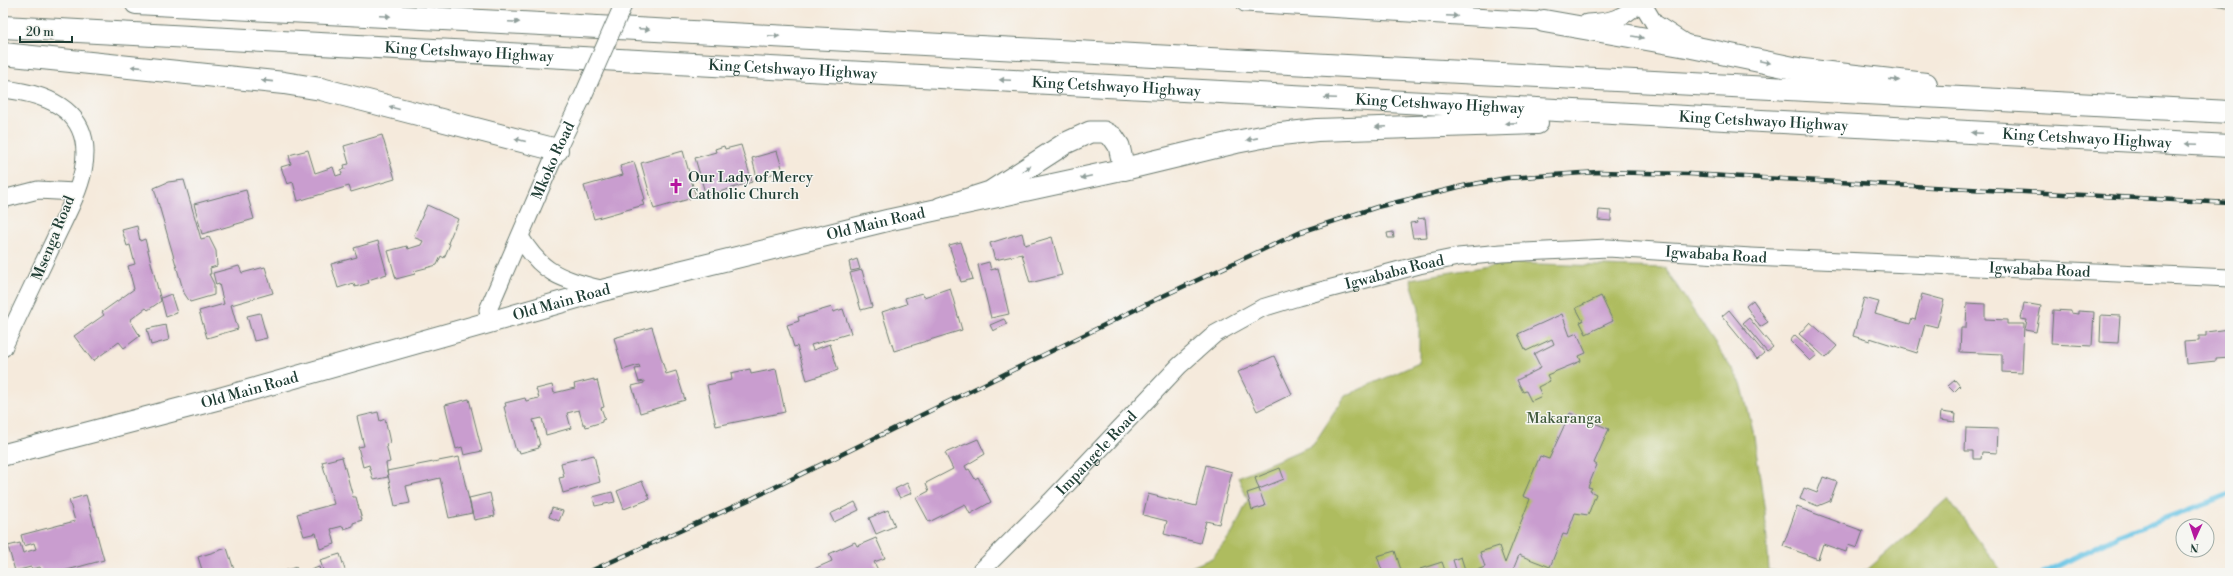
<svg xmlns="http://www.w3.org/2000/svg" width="2233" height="576" font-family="'Libre Bodoni',serif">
<rect width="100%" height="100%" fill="#f6f6f2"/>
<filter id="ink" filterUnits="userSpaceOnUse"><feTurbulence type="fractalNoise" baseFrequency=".025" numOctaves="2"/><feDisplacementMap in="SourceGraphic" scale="8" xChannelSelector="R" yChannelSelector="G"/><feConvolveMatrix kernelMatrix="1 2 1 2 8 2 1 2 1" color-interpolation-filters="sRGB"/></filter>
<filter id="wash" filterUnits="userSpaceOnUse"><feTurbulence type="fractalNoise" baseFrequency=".012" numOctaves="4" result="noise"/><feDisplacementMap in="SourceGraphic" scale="16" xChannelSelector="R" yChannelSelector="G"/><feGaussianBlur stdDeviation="0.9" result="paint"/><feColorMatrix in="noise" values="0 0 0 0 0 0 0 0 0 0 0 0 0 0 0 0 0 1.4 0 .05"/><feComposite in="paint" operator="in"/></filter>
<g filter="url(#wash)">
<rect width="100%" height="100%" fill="#f5eadc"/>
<path fill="#aebc5e" stroke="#667c49" d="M1507,263l158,5 76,115 12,47 12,82 4,58 14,3h-605l34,-15 21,-26 15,-32 -10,-23 75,-32 32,-49 74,-33v-55l-9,-29z
M1948,498l54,75h-164l29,-3z"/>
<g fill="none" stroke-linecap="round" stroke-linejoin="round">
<path stroke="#67c4e5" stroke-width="5" d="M2043,573l76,-38 111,-41"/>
</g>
<g id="blocks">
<path fill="#c99dcf" d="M2211,3h19v5l-19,-4z
M382,135l13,44 -44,13 -2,-6 -51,15 -5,-19 -6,2 -6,-17 10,-3 -2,-9 19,-5 7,23 18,-6 3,9 6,-2 -1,-4 4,-1 -1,-4 5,-1 -5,-18z
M741,145l11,37 -46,14 -11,-38 21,-6 -1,-3 9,-3 1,3z
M683,151l13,46 -42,12 -13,-46z
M777,151l6,20 -26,7 -5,-20z
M634,162l11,37 -3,1 2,5 -50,14 -10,-33 39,-11 -3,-9z
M184,180l17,59 8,-2 7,14 1,15 -7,2 1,6h-2l5,10v11l-24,7 -6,-9 -30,-105 14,-6z
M246,190l8,29 -52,15 -8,-30z
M427,205l31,14 -10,24 2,1 -6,14 -3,-2 -4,9 -23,6 1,3 -19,5 -8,-28 19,-5 1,3 13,-4 2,-4 -10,-4z
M1599,210l12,1v10l-13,-1z
M1425,218l2,19 -14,1 -3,-15 8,-1 -1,-3z
M137,226l3,15 5,-2 16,62 -13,9 -2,-2 -16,12 10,16 -16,12 -5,-6 -26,19 -19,-25 30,-21 -2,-3 32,-23 -6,-23 7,-2 -5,-19 -3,1 -5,-16z
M1393,232l1,6h-6l-1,-5z
M1022,233l3,12 27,-8 10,38 -32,8 -8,-29 -27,6 -5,-17z
M378,241l9,33 -19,6 1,3 -14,4 -1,-4 -16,5 -7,-24 26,-7 -3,-9z
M961,242l12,37 -12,3 -12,-37z
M857,259l3,10 -9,2 -2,-9z
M989,262l2,8 7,-2 11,46 -18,4 -13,-53z
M239,266l3,7 23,-6 8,26 -42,12 7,24 -31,9 -8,-27 25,-7 -5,-20 -3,1 -3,-12z
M862,270l10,37 -11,3 -11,-37z
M950,288l12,42 -68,21 -12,-39 25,-8 -2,-6 17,-5 2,4z
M171,294l6,19 -11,4 -5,-19z
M1922,294l22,6 -7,27 -12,-3 -8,29 -47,-15v3l-17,-5 11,-38 15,4 -4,12 35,10 2,-5 3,1z
M1601,296l12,25 -27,13 -6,-12 3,-1 -7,-13z
M1753,300l15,22 -8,5 -14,-21z
M1967,303l18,1v15l22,1v4h17l-2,49 -20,-1v-18l-42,-2 1,-24h5z
M2024,303l17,3 -5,26 -11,-2 2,-10 -6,-1z
M832,307l1,5 10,-3 8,24 -40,12 2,5 17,-6 8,26 -31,10 -10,-34 -3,1 -7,-22 12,-4 -1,-4z
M1729,310l35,43 -7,6 -35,-43z
M2053,310l18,1v2l7,1v-3l16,1 -2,34 -41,-2z
M260,313l7,25 -13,3 -7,-25z
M1562,314l8,22 7,-3 9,20 -7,3 2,5 -34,14 3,6 -12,6 4,9 -11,5 -5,-10 -3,1 -6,-12 24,-12 -7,-14 20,-10 -2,-5 -26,12 -8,-17z
M2101,315l19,1 -2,27 -18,-1z
M1749,318l24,29 -6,5 -24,-29z
M1004,319l3,5 -14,7 -3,-6z
M1810,322l27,24 -11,12 -27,-24z
M166,325l3,15 -18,5 -4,-16z
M652,327l14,47 10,-3 9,29 -45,13 -8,-27 12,-3v-2l-5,1 -4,-13 5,-1 -1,-3 -16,5 -9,-32z
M2230,329v28l-14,1v3l-30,3 -2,-22 15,-1v-5h7v-4z
M1795,335l22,20 -7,6 -20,-20z
M1274,356l18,38 -35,17 -19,-39z
M750,369l1,5 25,-5 9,43 -69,14 -9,-41 25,-5 -1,-7z
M594,379v2l3,-1 7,27 -3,1 4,11 -3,1v2l-16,5 -1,-3h-2l-4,-14 -12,3 4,15 -25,7 -4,-17 -9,2 7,25h-2l1,3 -19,5 -1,-3 -3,1 -12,-44 2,-1 -1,-3 20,-5 1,3 13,-3 -3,-9 16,-4 2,8 21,-5 -1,-4z
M1955,380l5,6 -6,6 -6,-6z
M469,399l13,52 -18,4 -2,-8 -6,2 -11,-44z
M378,412l2,9 5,-2 5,24 -4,1 4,18 -4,1 2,14 -15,3 -4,-15 -6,2 -5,-20 6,-1 -7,-29z
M1941,412l15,2 -1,8 -15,-2z
M1570,413l39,16 -15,34 3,2 -9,22 4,1 -2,3 6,3 -8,21 -13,-2 -8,22 -4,-1 -13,33 -31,-12 -6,15 2,3h-46l16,-6 -5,-15 19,-6 6,17 25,-64 -7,-3 17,-40 9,3z
M1966,428l32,1 -1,24 -15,-1 -1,7h-8v-8h-8z
M978,439l7,15 -20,12 2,4 2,-1 6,10 3,-2 13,25 -21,12 -5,-10 -36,18 -13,-24 13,-7 -3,-8 27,-14 -8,-16z
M594,455l6,27 -37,11 -4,-15 5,-1 -3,-14z
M342,457l11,40h3l6,23 -9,3v3l-9,3 -1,-3 -12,3 4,15 -15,5 -4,-16 -12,3 -7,-22 37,-10 -12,-42z
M459,457l13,56 -23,5 -9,-40 -34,8 4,17 -15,3 -8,-35z
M1206,465l26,7 -13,52 -13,-3 -6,22 -36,-9 3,-13 -24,-6 5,-21 48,12z
M1280,468l4,11 -25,10 -4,-11z
M1823,477l14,5 -7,19 -12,5 -18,-7 4,-11 13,5z
M642,481l8,18 -26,10 -7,-18z
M907,483l5,10 -12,5 -5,-9z
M1259,489l6,17 -13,4 -5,-17z
M612,492l3,10 -20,4 -2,-9z
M490,493l5,23 -21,4 -5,-22z
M86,495l18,65 -48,13h-14l-2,-6 -8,2 -1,-2 -16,4 -7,-25 12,-3 3,10 13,-4 -2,-6 -10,3 -3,-11 54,-14 -6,-21z
M855,502l4,8 -25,12 -4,-8z
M1797,507l66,24 -6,17 -9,-3 -2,7 -23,-8 -5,15 -35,-13z
M552,508l11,3 -4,10 -10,-4z
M888,510l7,16 -19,8 -7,-16z
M876,538l9,20 -11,4 5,10 -64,1 -1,-4 18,-8 -3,-7 26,-12 2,4z
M227,548l8,25h-32l-5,-16z
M1395,551l7,22h-19l-6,-17z
M340,554l6,19h-22l-4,-13z
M1461,557l5,16h-9l-4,-13z
M1442,562l4,11h-25l-1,-4z
M296,567l2,6h-20z
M319,567l2,6h-19z"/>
</g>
</g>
<g filter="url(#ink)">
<use href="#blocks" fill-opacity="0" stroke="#6a7a6f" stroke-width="1"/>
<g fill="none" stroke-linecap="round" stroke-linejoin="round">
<defs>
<g id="minor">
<path d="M1245,3l312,19"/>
<path d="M1642,3l12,20 31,20"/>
<path d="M1587,23c22,-1 36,-4 52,-20"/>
<path d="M3,89c48,5 92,24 80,82 -5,24 -19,48 -29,70 -17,36 -34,71 -51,107"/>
<path d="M3,199l35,-9 37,2"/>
<path d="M520,237c23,38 42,42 84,53"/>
<path id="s1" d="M490,321l-2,-11 69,-160 26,-54"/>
<path id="s2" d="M979,573l72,-72 128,-135 36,-32 47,-26 36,-11 121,-32 39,-8 44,-4 106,-5 143,9 479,21"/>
</g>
<g id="tertiary">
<path id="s3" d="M3,455l215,-56 386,-109 285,-70 235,-51 -5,-23 -6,-9 -9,-5h-14l-24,11 -76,49 -50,16"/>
</g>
<g id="motorway">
<path d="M136,3l2094,109"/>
<path d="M1544,21l148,26 111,23 123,14"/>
<path id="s4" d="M3,27l2227,119"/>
<path d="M3,54l281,29 37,6 236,61"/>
<path d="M1124,169l112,-27 36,-7 45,-5 220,-7"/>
</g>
</defs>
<use href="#minor" stroke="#6a7a6f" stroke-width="19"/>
<use href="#tertiary" stroke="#6a7a6f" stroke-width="23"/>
<use href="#motorway" stroke="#6a7a6f" stroke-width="24"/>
<use href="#minor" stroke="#fff" stroke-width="17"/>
<use href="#tertiary" stroke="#fff" stroke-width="21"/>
<use href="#motorway" stroke="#fff" stroke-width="22"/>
<defs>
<path id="rail" d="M586,573l167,-75 410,-202 138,-64 76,-25 86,-21 44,-8 91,-6 91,2 541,29"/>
</defs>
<use href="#rail" stroke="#1f3d34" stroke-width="4.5"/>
<use href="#rail" stroke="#f6f6f2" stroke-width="3" stroke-dasharray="9" stroke-linecap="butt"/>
<defs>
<path id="minor-bridge" d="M583,96l41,-93"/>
</defs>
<use href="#minor-bridge" stroke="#6a7a6f" stroke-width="19" stroke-linecap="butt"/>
<use href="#minor-bridge" stroke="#fff" stroke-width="17"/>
</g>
<defs><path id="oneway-solid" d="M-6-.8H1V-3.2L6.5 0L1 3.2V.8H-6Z"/></defs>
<g fill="#8f9e9a">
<use href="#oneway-solid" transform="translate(385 16) rotate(3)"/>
<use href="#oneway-solid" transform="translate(1452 16) rotate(3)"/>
<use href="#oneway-solid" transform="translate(514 22) rotate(3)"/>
<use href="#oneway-solid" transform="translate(644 29) rotate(3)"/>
<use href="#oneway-solid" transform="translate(774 36) rotate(3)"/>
<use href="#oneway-solid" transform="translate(1638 37) rotate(10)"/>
<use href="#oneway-solid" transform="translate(1765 62) rotate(12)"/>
<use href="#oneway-solid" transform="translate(137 67) rotate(-175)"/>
<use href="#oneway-solid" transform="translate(1005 80) rotate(-177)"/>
<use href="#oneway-solid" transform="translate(1894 80) rotate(7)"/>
<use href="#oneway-solid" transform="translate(267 81) rotate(-174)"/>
<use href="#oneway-solid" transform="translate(1330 98) rotate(-177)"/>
<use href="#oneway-solid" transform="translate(394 108) rotate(-165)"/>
<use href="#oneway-solid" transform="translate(1511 123) rotate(179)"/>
<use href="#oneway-solid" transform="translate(1381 127) rotate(178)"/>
<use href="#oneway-solid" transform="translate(1977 133) rotate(-177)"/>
<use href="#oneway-solid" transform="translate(1252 139) rotate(169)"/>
<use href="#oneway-solid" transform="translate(520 140) rotate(-166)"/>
<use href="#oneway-solid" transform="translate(2191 144) rotate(-177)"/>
<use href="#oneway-solid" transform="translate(1026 169) rotate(-33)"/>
<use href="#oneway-solid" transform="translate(1086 177) rotate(168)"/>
</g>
</g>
<defs>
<symbol id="church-bare" viewBox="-9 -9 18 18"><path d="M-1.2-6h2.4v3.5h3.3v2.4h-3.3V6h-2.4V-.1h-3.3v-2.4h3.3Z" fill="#b5179e" stroke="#f6f6f2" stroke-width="2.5" paint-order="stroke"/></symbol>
</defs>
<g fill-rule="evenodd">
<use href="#church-bare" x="665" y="175" width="22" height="22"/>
</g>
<g text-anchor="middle" stroke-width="3" stroke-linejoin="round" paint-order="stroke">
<g font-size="15" fill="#1f3d34" stroke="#f6f6f2">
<text dy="5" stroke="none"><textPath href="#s4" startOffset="467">King Cetshwayo Highway</textPath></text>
<text dy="5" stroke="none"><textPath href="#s4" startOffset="791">King Cetshwayo Highway</textPath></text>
<text dy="5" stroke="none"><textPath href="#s4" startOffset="1115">King Cetshwayo Highway</textPath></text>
<text dy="5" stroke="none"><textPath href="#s4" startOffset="1439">King Cetshwayo Highway</textPath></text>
<text dy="5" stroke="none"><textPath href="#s4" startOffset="1763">King Cetshwayo Highway</textPath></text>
<text dy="5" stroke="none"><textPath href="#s4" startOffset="2087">King Cetshwayo Highway</textPath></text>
<text dy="5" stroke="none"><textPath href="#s1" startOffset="174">Mkoko Road</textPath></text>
<text dy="5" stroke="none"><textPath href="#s3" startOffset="903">Old Main Road</textPath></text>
<text transform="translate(53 238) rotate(-68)" y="5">Msenga Road</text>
<text dy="5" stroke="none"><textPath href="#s2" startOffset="851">Igwababa Road</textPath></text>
<text dy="5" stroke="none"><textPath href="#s2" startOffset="1175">Igwababa Road</textPath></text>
<text dy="5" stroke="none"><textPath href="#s2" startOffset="527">Igwababa Road</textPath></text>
<text dy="5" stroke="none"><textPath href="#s3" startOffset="579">Old Main Road</textPath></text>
<text dy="5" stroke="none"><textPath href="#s3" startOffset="255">Old Main Road</textPath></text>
<text dy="5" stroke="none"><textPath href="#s2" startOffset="168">Impangele Road</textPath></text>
</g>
<g font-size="15" fill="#1f3d34" stroke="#f6f6f2" text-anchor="start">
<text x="688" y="182">Our Lady of Mercy<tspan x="688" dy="17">Catholic Church</tspan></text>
</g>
<g font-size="15" fill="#435d3e" stroke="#f6f6f2">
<text x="1564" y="423">Makaranga</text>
</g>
</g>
<rect width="2233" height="576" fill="none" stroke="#f6f6f2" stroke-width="16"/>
<g transform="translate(2195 538) rotate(183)"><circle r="19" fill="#f6f6f2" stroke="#a0aca6"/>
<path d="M0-3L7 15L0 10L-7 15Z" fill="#b5179e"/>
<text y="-6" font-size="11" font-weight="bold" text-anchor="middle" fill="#1f3d34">N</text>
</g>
<path d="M20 36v6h52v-6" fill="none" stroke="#1f3d34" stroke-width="2"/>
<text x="26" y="36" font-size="12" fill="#1f3d34" stroke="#f6f6f2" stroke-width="3" paint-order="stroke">20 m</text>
</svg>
